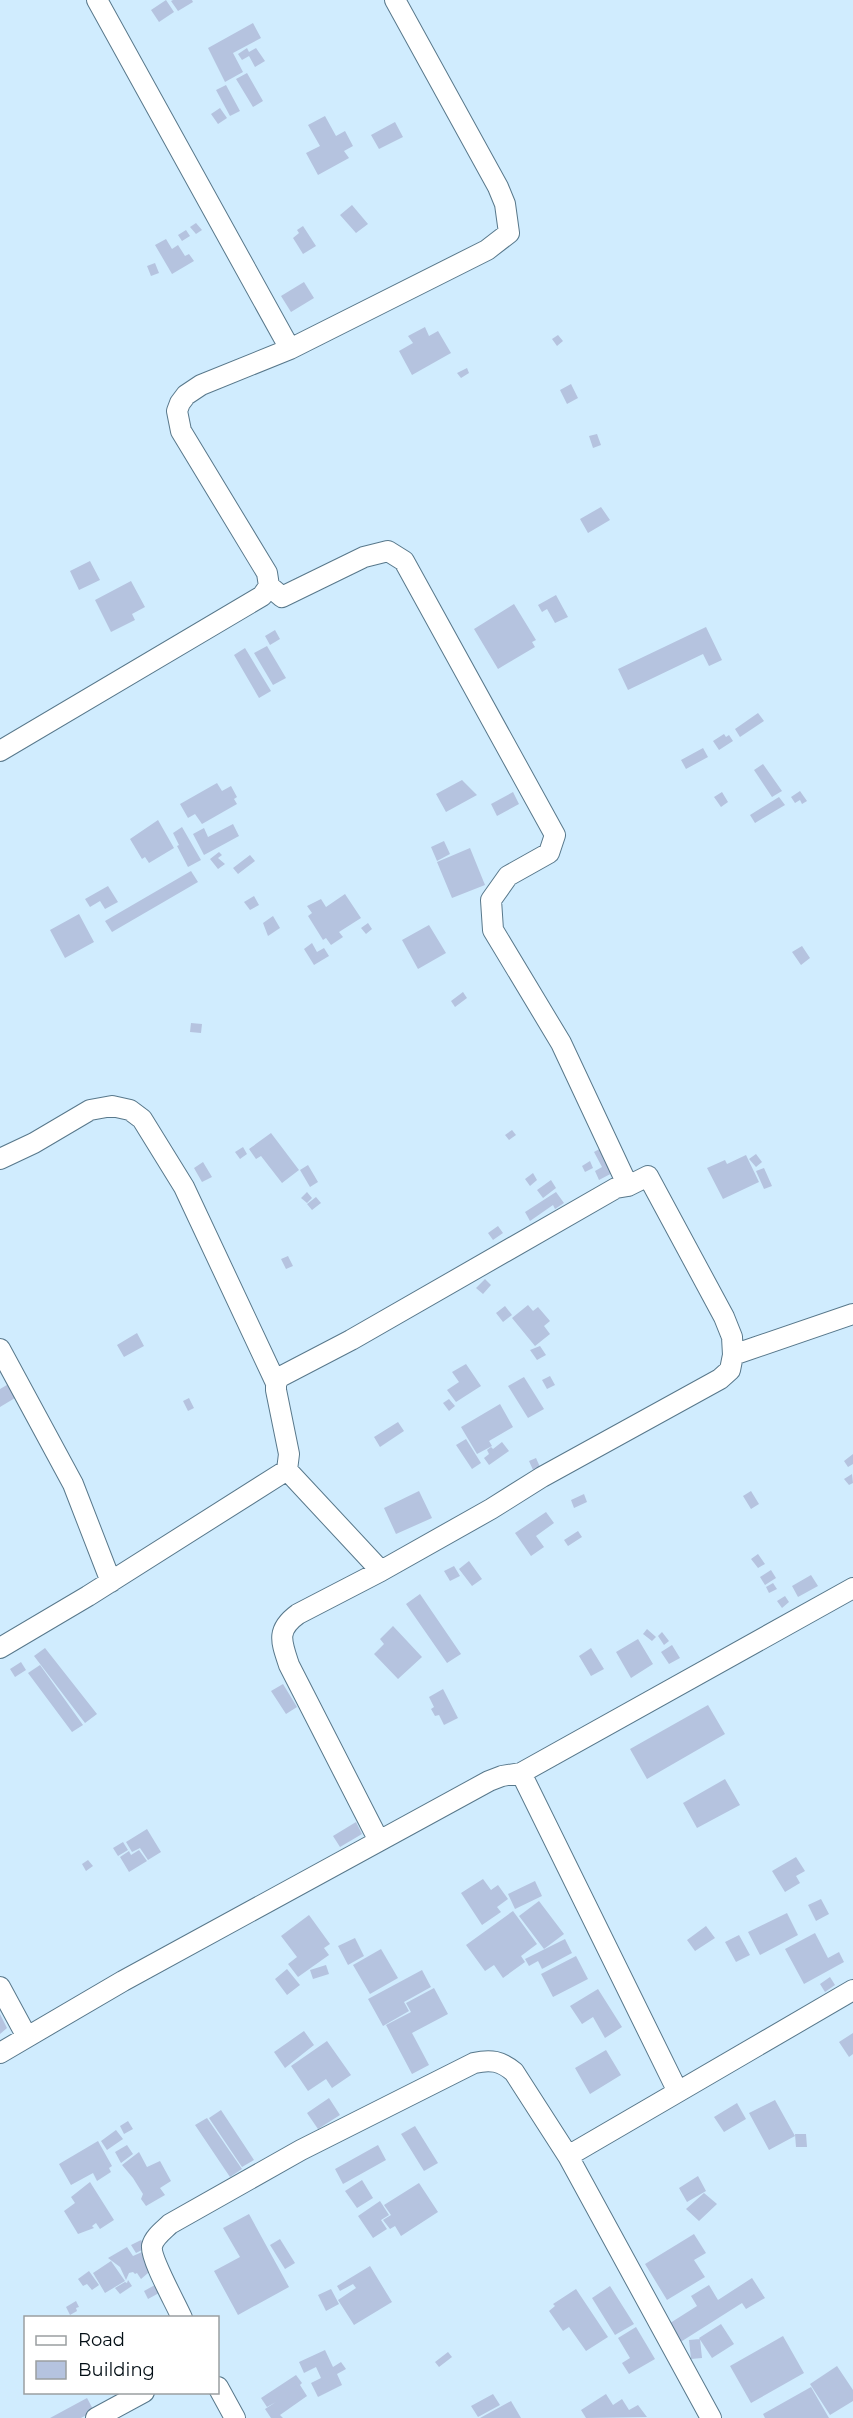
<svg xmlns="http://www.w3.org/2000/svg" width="853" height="2418" font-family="Montserrat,sans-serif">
<rect width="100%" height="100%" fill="#d0ecfe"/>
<path fill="#b5c3df" d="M166,0l8,12 -15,10 -8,-12z
M173,0h19l1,2 -15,9 -7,-10z
M253,23l8,15 -28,15 10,19 -18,10 -17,-34z
M247,48l2,4 7,-4 9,13 -10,6 -6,-11 -7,4 -4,-6z
M247,73l16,28 -10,6 -17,-28z
M226,85l14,26 -10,5 -14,-26z
M220,108l7,10 -9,6 -7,-10z
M325,116l11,20 9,-5 8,15 -9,5 5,7 -31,17 -12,-22 14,-7 -12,-21z
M395,122l8,15 -24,12 -8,-14z
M352,205l16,19 -12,9 -16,-18z
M196,223l6,7 -6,4 -6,-7z
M303,226l13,20 -13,8 -10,-16 6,-5 -2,-3z
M186,230l4,6 -8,5 -4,-6z
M166,239l6,10 6,-4 7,11 4,-2 5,7 -22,13 -17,-29z
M155,263l4,10 -8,3 -4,-10z
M304,282l10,16 -23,14 -10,-16z
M425,327l4,9 9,-5 13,22 -39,22 -13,-24 14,-8 -5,-7z
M558,335l5,6 -6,5 -5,-7z
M467,368l2,5 -8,5 -4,-5z
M571,384l7,14 -11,6 -7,-14z
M597,434l4,11 -8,3 -4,-12z
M601,507l9,13 -22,13 -8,-14z
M90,561l10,19 -21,10 -9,-19z
M131,581l14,26 -13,7 3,6 -24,12 -16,-32z
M556,595l12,22 -13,6 -8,-14 -5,3 -4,-7z
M514,604l22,36 -4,2 3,5 -37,22 -24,-40z
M706,627l16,33 -13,6 -6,-12 -75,36 -10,-21z
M275,630l5,9 -10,6 -5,-9z
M267,646l19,32 -13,7 -19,-32z
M245,648l26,43 -12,7 -25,-43z
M758,713l6,8 -24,16 -5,-8z
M724,734l2,3 3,-2 4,6 -14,9 -6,-9z
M703,748l5,9 -22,12 -5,-9z
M763,764l19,27 -10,6 -18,-27z
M462,780l15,15 -31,17 -10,-18z
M217,783l5,8 9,-5 6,11 -3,2 3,5 -35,20 -7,-10 -7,4 -8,-14z
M800,791l7,10 -5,3 -2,-4 -5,3 -4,-6z
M513,792l6,12 -22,12 -6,-12z
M722,792l6,10 -7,5 -7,-10z
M779,797l6,8 -30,18 -5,-8z
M158,820l16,28 -25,15 -4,-6 -3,2 -12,-20z
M233,824l6,12 -35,19 -11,-21 11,-6 4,9z
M182,827l19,33 -13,7 -11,-21 2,-1 -6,-12z
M444,841l6,13 -13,7 -6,-14z
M470,848l15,37 -33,13 -15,-36z
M219,852l3,3 -4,3 7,6 -7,5 -8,-10z
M250,855l5,6 -17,13 -5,-6z
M191,871l7,11 -86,50 -7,-11z
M108,886l10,16 -13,7 -5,-8 -10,6 -5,-8z
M345,894l16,24 -22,14 4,5 -12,8 -5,-7 -3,2 -15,-24 4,-3 -5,-7 14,-7 5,8z
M254,896l5,9 -9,5 -6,-8z
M79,914l15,28 -29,16 -15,-28z
M273,916l7,12 -12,8 -5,-13z
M368,923l4,6 -6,5 -5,-6z
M429,925l17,28 -28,16 -16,-29z
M312,943l5,9 7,-4 5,8 -15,9 -10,-16z
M802,946l8,12 -9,7 -9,-13z
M463,992l4,6 -12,9 -4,-6z
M191,1023l11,1 -1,9 -11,-1z
M512,1130l4,5 -7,5 -4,-5z
M271,1133l28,37 -17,13 -21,-27 -5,3 -7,-10z
M605,1146l13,24 -19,10 -4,-9 7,-4 -8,-15z
M243,1147l4,7 -7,5 -5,-7z
M756,1154l6,8 -6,5 -7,-8z
M746,1155l13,27 -36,17 -16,-31 18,-8 2,4z
M590,1161l3,7 -8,4 -3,-6z
M203,1162l9,15 -10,5 -8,-14z
M308,1165l10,17 -8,5 -10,-17z
M764,1168l8,18 -8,3 -8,-18z
M533,1173l4,7 -7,6 -5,-7z
M551,1180l5,8 -13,10 -6,-8z
M307,1192l5,6 -5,5 -6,-5z
M556,1192l8,11 -9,6 -2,-4 -23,16 -5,-9z
M316,1197l5,6 -9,7 -5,-6z
M498,1226l5,7 -10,7 -5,-7z
M288,1256l5,10 -7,3 -5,-10z
M485,1279l6,6 -8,9 -7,-6z
M528,1305l5,6 5,-4 12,14 -6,5 6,8 -15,12 -23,-28z
M505,1306l7,9 -9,7 -7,-9z
M137,1333l7,13 -20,11 -7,-12z
M540,1346l6,9 -9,5 -7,-10z
M466,1364l15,22 -25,16 -9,-12 12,-8 -7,-10z
M550,1376l5,9 -8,4 -5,-9z
M524,1377l20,32 -16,9 -20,-32z
M12,1382l8,13 -20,12v-18z
M189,1398l5,10 -6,3 -5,-10z
M449,1399l6,7 -6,5 -6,-8z
M500,1404l13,23 -24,14 3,5 -15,8 -16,-27z
M398,1422l6,9 -24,16 -6,-10z
M466,1439l15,24 -9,6 -16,-24z
M502,1442l7,9 -20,14 -5,-7 5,-4 -2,-4 4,-3 2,2z
M853,1454v10l-5,3 -4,-6z
M536,1458l4,9 -7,3 -4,-9z
M852,1474l1,9 -4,2 -5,-6z
M419,1491l13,27 -36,16 -12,-26z
M751,1491l8,13 -8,5 -8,-13z
M584,1494l3,8 -13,6 -3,-8z
M546,1512l8,11 -18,13 8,11 -13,9 -16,-23z
M578,1531l4,6 -14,9 -4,-6z
M758,1554l7,10 -7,4 -7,-9z
M469,1561l13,18 -10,7 -13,-17z
M454,1566l6,10 -10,5 -6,-10z
M771,1570l5,8 -11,7 -5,-8z
M811,1575l7,11 -20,11 -6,-11z
M773,1583l4,6 -8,4 -3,-6z
M420,1594l41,60 -14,9 -41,-59z
M785,1596l4,6 -7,6 -5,-7z
M393,1626l29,31 -24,22 -24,-25 10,-10 -4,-5z
M647,1629l9,8 -4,4 -9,-7z
M662,1632l7,9 -5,4 -6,-9z
M638,1639l15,25 -22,14 -15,-26z
M672,1645l8,13 -11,6 -8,-12z
M45,1648l52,66 -12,9 -51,-67z
M591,1648l13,21 -13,7 -12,-20z
M21,1662l5,8 -11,7 -5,-8z
M40,1665l43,60 -11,7 -44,-59z
M283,1684l14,23 -11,7 -15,-23z
M443,1689l15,29 -14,7 -5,-10 -4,1 -4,-7 3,-2 -5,-10z
M708,1705l17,29 -78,45 -17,-30z
M725,1779l15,26 -43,23 -14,-25z
M356,1822l6,12 -22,13 -7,-11z
M147,1829l14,23 -13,8 -8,-12 -8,4 -6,-10z
M123,1842l5,8 -10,6 -5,-8z
M139,1850l8,11 -18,11 -9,-15 9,-6 2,4z
M796,1857l9,14 -9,5 4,7 -15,9 -13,-21z
M88,1860l5,6 -7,5 -4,-7z
M483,1879l8,11 7,-5 10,14 -11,8 4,5 -19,13 -21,-32z
M535,1881l7,15 -27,13 -7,-15z
M821,1899l8,15 -13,7 -8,-16z
M539,1901l25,33 -20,15 -25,-33z
M513,1911l24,33 -16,12 4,6 -22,16 -9,-13 -9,6 -19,-26z
M787,1913l11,22 -38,20 -12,-23z
M309,1915l21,29 -6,4 5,7 -31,22 -10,-13 9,-7 -16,-21z
M706,1926l9,12 -20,13 -8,-11z
M815,1933l13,25 11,-6 5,10 -40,22 -19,-35z
M739,1935l11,20 -14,7 -11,-20z
M355,1938l9,18 -16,9 -10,-19z
M565,1939l7,14 -30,16 -4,-8 -9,5 -4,-7z
M381,1949l17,29 -28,16 -17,-29z
M576,1956l12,23 -35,18 -12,-23z
M326,1965l3,9 -16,5 -3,-9z
M287,1969l13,16 -13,10 -12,-16z
M422,1970l9,17 -27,15 5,9 -26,15 -15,-27z
M830,1977l5,8 -10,7 -5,-8z
M434,1988l14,26 -36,19 17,32 -17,9 -26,-49 25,-13 -5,-9z
M598,1989l24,38 -17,11 -12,-21 -11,7 -12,-18z
M0,2014l7,14 -7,6z
M304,2031l10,14 -29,23 -11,-16z
M853,2033v21l-4,3 -10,-15z
M327,2041l24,34 -19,13 -6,-9 -18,12 -17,-25z
M606,2050l15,25 -31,19 -15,-26z
M329,2098l11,17 -22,14 -11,-16z
M775,2100l20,36 -26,14 -20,-37z
M737,2103l9,16 -22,13 -10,-15z
M221,2110l33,50 -12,7 -33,-49z
M207,2118l35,51 -12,8 -35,-52z
M128,2121l5,8 -9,5 -4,-8z
M415,2126l23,37 -14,8 -23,-37z
M116,2130l7,9 -16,11 -6,-9z
M795,2134h11l1,13h-11z
M98,2141l14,25 -3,2 2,4 -14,9 -4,-8 -22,12 -12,-21z
M127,2145l6,9 -12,9 -6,-11z
M378,2145l8,15 -43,24 -8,-15z
M139,2152l8,15 13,-6 11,20 -11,7 5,7 -19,11 -5,-7 2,-5 -10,-16 -11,-13z
M698,2176l8,15 -19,11 -8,-14z
M362,2180l11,18 -16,10 -12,-17z
M90,2182l24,38 -14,9 -4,-6 -4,3 2,2 -16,6 -14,-23 11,-8 -4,-6z
M419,2183l19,29 -37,24 -6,-10 -5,3 -7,-9 8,-5 -7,-10z
M704,2193l13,11 -18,17 -13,-12z
M380,2201l9,14 -8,5 6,9 -14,9 -15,-22z
M249,2214l40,73 -51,28 -24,-44 26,-14 -17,-29z
M694,2234l12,19 -12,7 11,17 -38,23 -22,-36z
M280,2239l15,24 -10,6 -15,-24z
M141,2240l5,8 -10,5 -5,-8z
M127,2247l6,9 9,-4 6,14v7l-7,6 -4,-6 -2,1 -2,-2 -4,1 -3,7 -6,-13 -12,-9z
M111,2261l14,20 -20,12 -12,-20z
M370,2266l22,36 -38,23 -16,-25 18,-12 -3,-4 -13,7 -3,-5z
M89,2271l10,14 -7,5 -5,-6 -4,2 -5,-7z
M752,2278l13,20 -19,11 -4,-6 -63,40 -12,-18 30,-19 -6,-10 18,-11 9,15z
M128,2280l4,6 -12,8 -5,-6 10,-6 2,1z
M155,2285l4,8 -11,6 -4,-8z
M610,2286l24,38 -19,11 -23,-37z
M331,2289l8,15 -13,7 -8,-16z
M576,2289l32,48 -22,14 -17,-24 -6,4 -14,-20 6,-5 -2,-2z
M76,2301l3,6 -3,1 1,3 -7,4 -4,-8z
M721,2324l13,20 -22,14 -13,-20z
M636,2327l19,32 -26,15 -7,-11 8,-5 -12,-20z
M783,2336l21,37 -53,30 -21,-37z
M700,2339l2,19 -11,1 -2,-19z
M325,2350l8,17 8,-5 5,7 -9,5 5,11 -24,12 -7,-14 10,-5 -5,-11 -12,6 -5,-11z
M448,2352l4,5 -13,10 -4,-5z
M837,2366l16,24v11l-23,14 -20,-31z
M296,2375l6,8 -2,2 7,11 -27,19 3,3h-12l-6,-9 11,-7 -9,5 -6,-9z
M811,2387l18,31h-64l-2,-4z
M493,2394l7,11 -22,12 -7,-11z
M606,2394l7,11 9,-6 7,11 9,-5 9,12 -61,1 -5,-8z
M87,2398l7,13 -13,7h-31z
M511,2401l10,17h-41z"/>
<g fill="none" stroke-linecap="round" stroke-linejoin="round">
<defs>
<path id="minor" d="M97,0l193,349
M269,586l13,11 82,-40 24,-6 16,10 151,274 -6,18 -41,23 -17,24 2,30 68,113 67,143
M0,751l262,-155 7,-10 -2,-13 -86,-142 -4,-20 3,-8 6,-8 15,-10 89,-36 197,-99 22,-17 -4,-29 -7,-17 -103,-187
M0,1159l34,-16 56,-33 22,-4 18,4 12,9 42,68 92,196
M0,1349l73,135 38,98
M733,1355l120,-41
M287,1470l94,101
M0,1648l88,-52 199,-126 2,-16 -13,-64v-7l4,-6 71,-37 265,-152 12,-2 20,-10 76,141 8,20 1,18 -3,15 -10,9 -178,98 -51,32 -110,62 -83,43c-22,16 -17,27 -9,51l90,176
M521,1773l332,-185
M0,1987l27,50
M0,2053l123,-72 366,-200 13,-5 19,-3 157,319
M568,2156l285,-166
M182,2318c-6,-14 -32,-60 -30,-72 2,-9 12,-16 18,-22l131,-74 173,-87c17,-4 27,-2 40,9l54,84 143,262
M218,2387l17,31
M96,2418l48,-26"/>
</defs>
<use href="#minor" stroke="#58788b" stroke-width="22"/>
<use href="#minor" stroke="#fff" stroke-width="20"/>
</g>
<rect x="24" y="2316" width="195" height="78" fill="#ffffff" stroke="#9a9fa1" stroke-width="1.5"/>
<rect x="36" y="2336" width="30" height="9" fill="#ffffff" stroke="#9a9fa1" stroke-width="1.5"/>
<text x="78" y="2346" font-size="18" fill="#030e15">Road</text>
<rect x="36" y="2361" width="30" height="18" fill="#b5c3df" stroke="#9a9fa1" stroke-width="1.5"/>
<text x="78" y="2376" font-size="18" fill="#030e15">Building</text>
</svg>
